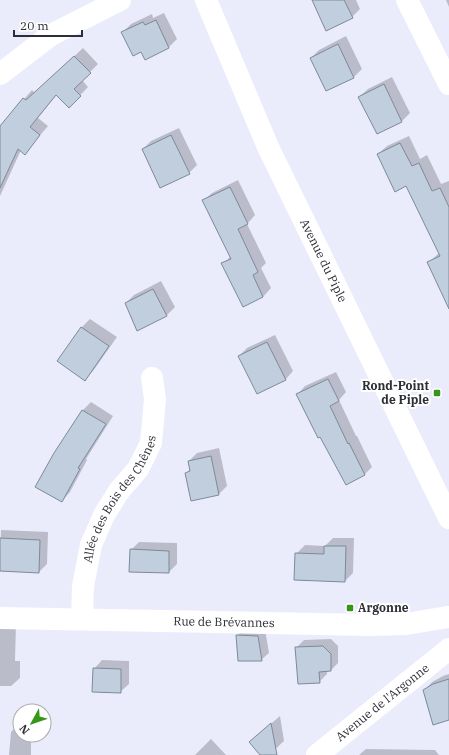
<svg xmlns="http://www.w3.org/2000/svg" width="449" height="755" font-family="'IBM Plex Serif',serif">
<rect width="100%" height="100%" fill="#eaecfc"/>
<path fill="#0003" d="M313,0h43l4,9 -8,8z
M446,0h3v7z
M164,13l13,26 -8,8 -47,-14 9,-9 21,-10 1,4z
M346,36l16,33 -8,8 -27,13 -16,-32 8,-8z
M83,48l15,16 -16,16 6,7 -19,20 -12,-13 -19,24 10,8 -23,27 -4,-3 -21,46v-69l32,-37 3,3z
M392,77l18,36 -8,8 -43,-24 9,-8z
M179,128l18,37 -8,8 -46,-24 8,-8z
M409,136l11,23 7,-4 14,29 8,-3v111l-21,-29 11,-10 -33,-68 -28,-31 9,-8z
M238,180l17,35 -8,9 19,39 -5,5 10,20 -8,9 -40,-33 8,-8 -28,-55 9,-8z
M161,281l14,26 -8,8 -30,15 -11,-27 8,-8z
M90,319l27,18 -24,34 -8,8 -27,-18 24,-34z
M275,335l18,36 -7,8 -47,-23 8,-8z
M336,372l10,20 -7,8 17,36h1l15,31 -8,8 -67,-80 8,-9z
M91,402l22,14 -27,43 1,1 -17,32 -8,9 -7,-47 28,-44z
M219,448l8,38 -8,8 -27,6 -6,-27 5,-4 -2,-8 8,-8z
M1,530l47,2 -1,32 -8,8 -39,-1z
M333,538h21l-1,35 -8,8 -49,-27 9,-9 20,1z
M139,542l38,1v21l-8,8 -38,-22z
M0,621l16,2 -1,38h5v17l-9,8h-11z
M244,628l21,1 4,24 -8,7 -24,-24z
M331,639l7,7v17l-7,7h-4v4l-8,8 -23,-34 8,-8z
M102,660l27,1v23l-9,8 -26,-23z
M449,674v45l-25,-28 8,-9 11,-6z
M280,716l4,25 -15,14h-8l-11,-13z
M19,724l1,11h11v20h-22l2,-23z
M211,739l15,16h-31z
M366,749l69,1 4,5h-80z"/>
<path fill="#c0cede" stroke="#7d8a99" d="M312,0h32l9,18 -27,13z
M156,20l13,28 -24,12 -4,-8 -8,4 -12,-24 22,-10 2,3z
M338,44l16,34 -28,13 -16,-33z
M74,56l17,17 -17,16 7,7 -12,12 -13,-13 -26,32 10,8 -15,20 -7,-6 -18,39v-62l23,-28 3,2z
M384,84l18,38 -25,12 -19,-37z
M171,135l19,39 -30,14 -18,-39z
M400,143l12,23 7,-3 13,28 8,-3 9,19v102l-22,-47 13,-6 -34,-70 -11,6 -18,-38z
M230,187l18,37 -10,5 20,43 -5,3 10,22 -20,10 -22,-44 10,-4 -29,-59z
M153,289l14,27 -30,15 -12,-28z
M81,327l28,19 -24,35 -28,-20z
M267,342l19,38 -29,14 -19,-38z
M328,379l11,22 -9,5 18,38 1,-1 16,32 -19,10 -26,-48 -2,1 -22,-44z
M82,410l24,14 -28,44 2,1 -18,33 -27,-15 19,-34z
M211,456l8,39 -28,6 -6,-28 5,-2 -2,-10z
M0,538l40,2 -1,33 -39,-2z
M324,546h22l-1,36 -51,-2 1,-27 29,1z
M130,549l39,2v22l-40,-1z
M236,635l22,1 4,25h-24z
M323,646l8,8v17l-12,1 1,11 -22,1 -3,-37z
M93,668l28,1v24l-29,-1z
M449,679v41l-16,5 -10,-35 10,-6z
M271,723l6,32h-17l-11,-13z"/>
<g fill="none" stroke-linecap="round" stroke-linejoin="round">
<g stroke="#fff" stroke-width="22">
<path id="s1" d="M206,0l62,147 181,371"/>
<path d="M407,0l42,84"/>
<path d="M0,74l51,-39 69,-35"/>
<path id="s2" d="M0,618l370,7 36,-1 42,-7"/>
<path id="s3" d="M82,619l1,-33 8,-41 13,-30 15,-24 19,-22 13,-26 4,-44 -3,-21"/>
<path id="s4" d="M317,755l132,-106"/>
</g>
</g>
<g fill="#359617" stroke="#fff" stroke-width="1.5">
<rect x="433" y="389" width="8" height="8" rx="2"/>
<rect x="346" y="604" width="8" height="8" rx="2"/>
</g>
<g text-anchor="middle" stroke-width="4" stroke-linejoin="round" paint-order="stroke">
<g font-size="12" fill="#2e2f36" stroke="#fff">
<text dy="4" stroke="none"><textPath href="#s1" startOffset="286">Avenue du Piple</textPath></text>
<text dy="4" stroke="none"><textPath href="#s3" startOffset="129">Allée des Bois des Chênes</textPath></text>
<text dy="4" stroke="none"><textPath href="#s2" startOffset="224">Rue de Brévannes</textPath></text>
<text dy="4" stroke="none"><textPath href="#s4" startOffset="84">Avenue de l'Argonne</textPath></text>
</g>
<g font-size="12" font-weight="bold" fill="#2e2f36" stroke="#fff" text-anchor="end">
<text x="429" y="390">Rond-Point<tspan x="429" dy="14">de Piple</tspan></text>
<text x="358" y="612" text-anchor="start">Argonne</text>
</g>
</g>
<g transform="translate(32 723) rotate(230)"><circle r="19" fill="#ffffff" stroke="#abacaf"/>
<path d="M0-3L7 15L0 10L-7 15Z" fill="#359617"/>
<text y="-6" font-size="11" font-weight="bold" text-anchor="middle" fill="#2e2f36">N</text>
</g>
<path d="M14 30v6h68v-6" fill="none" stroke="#2e2f36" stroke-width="2"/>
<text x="20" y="30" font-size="12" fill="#2e2f36" stroke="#ffffff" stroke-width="3" paint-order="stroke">20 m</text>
</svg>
